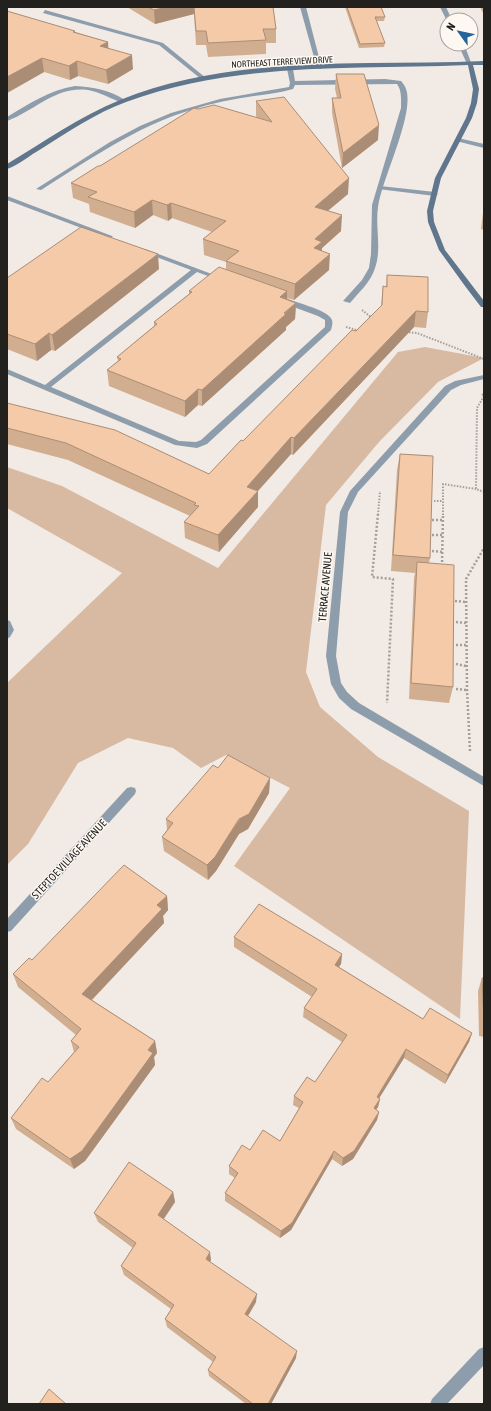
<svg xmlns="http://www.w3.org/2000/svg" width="491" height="1411" font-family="'Asap Condensed',sans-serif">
<rect width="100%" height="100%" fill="#f2eae4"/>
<path fill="#d8baa2" d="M425,347l59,11 -46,24 -59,60 -53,63 -20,167 14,35 58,50 91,54 -9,208 -226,-153 56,-78 -64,-33 -25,13 -28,-20 -45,-10 -50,25 -50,81 -21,21v-182l115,-110 -115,-65v-41l55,19 156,82 180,-216z"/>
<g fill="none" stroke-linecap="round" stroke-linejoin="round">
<path stroke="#a59f9a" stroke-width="2" stroke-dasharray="1.5 1.5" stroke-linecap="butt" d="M362,310l10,8
M346,327l14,4
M406,332l11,1 67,26
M482,394l2,2 -7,12 -1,81 8,3
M434,501h8
M378,515l2,-24
M443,515v-31l33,5"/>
<path stroke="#a59f9a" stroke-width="2.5" stroke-dasharray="2 2" stroke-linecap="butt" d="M378,514l-6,63 21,2 -6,124
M432,520h10
M432,535h11
M432,551l11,1
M442,566l1,-52
M455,601l11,1
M456,622l10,1
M456,645h10
M456,664l10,2
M456,689l11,1
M470,751l-3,-61 -1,-111 18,-31"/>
<path fill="#8d9dac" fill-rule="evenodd" d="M45,10l118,33 43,35 -5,1 -42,-34 -116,-32z
M75,86c17,1 37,4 51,15l-3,2c-12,-4 -23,-11 -35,-13 -33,-4 -53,21 -81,31v-4c22,-13 42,-27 68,-31z
M458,138l26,6v4l-28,-7v-2z
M380,186l55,6 3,2 -3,2 -57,-7 -1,-1z
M7,196l105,40 1,1 -5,1 -101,-38z
M145,249l80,30 -3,2 -25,-9 -146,115 128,54 17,1 5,-2 124,-113v-7l-7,-4 -38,-14v-4h6c11,5 37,11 44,19 4,4 2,9 1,13l-124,114 -10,4 -22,-3 -168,-71v-5l38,16 146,-115 -48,-18v-2z
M484,375v4l-23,6 -10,5 -93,102 -10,20 -12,144 5,27 6,9 12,11 125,74v9l-133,-77 -12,-11 -8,-14 -5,-28 14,-144 10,-21 95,-105 10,-5z
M7,620l3,1 4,9 -4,7 -3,2z
M131,787l4,1 1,3 -1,3 -124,137 -4,1v-13l120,-131z
M484,1347v18l-37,39h-17l2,-5 47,-50z"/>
<path fill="#8d9dac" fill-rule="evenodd" d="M300,7h6l16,62 -5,-1z
M440,7h6l6,13 -5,1z
M458,44h6l8,21 -5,-1z
M290,67l3,2 2,12 90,-2 16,2c2,2 4,5 5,8 9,25 -24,89 -28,118 -3,20 4,42 -3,61 -4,14 -16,24 -25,35l-7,-2 19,-21 7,-12 2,-14 1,-49 29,-97c0,-9 1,-17 -4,-24l-102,1 -2,4c-13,4 -26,5 -39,7 -21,3 -42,7 -63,14 -54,16 -102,50 -150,80l-5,-1 74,-47 30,-16 31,-13 49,-14 69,-12 1,-4 -3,-14z"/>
<path fill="#5f768d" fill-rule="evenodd" d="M484,61v4h-11l6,24 -2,14 -5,15 -31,60 -8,33 1,11 11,28 39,51v6h-3l-16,-21 -26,-36 -11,-28 -1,-11 8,-33 31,-60 5,-15 2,-14 -5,-24c-116,5 -231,-4 -342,37 -30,11 -58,30 -85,47 -11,6 -22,16 -34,20v-5c37,-22 73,-48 113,-64 114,-46 243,-34 364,-39z"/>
</g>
<path fill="#d2ae91" d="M127,7h146l3,22v14h-10v11l-58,3 -2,-12h-10l-2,-31 -39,10z
M345,7h36l4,10 -1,4h-8l9,22 -1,4 -25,1z
M480,7h4v8z
M7,11l101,31v6l25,21 -25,15 -30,-8 -8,4 -26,-8 -37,21z
M336,74l42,66 -36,28 -10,-55v-15h5l-2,-9z
M256,101l92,93 -20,17 13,20 -19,17v3l7,19 -35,30 -7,-2v2l9,3 -1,16 -9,8v3l-84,76 -4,-1 -13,12 -76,-31 -2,-16 11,-9 -1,-4 37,-31v-4l35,-28v-3l37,-22v-7l-22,-7 -1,-16 9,-7 -40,-14 -4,3 -15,-6 -18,13 -45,-16 -1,-8 -16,-6 -2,-15 29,-17 98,-57 59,9 -1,-2z
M483,213h1v17l-3,-1z
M159,269l-104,82 -4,-1 -14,11 -30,-12v-71z
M387,275l41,37 -2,16 -12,-1 -121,128 -2,-1 -33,37v16l-39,45 -34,-14 -1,-16 6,-6 -122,-56 -61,-16v-41l202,71 172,-168 2,-20 3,1z
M400,454l30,104 -1,5 24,124 -4,16 -40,-4 5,-121 1,-5 -24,-2 6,-101z
M218,768l52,10 -1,15 -21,36 -9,5 -23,37 -8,9 -44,-29 -2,-14 5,-7 -1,-11z
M167,896l1,14 -5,6 1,7 -72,77 63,41 2,12 -3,4 1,8 -70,96 -11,8 -58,-40 -5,-11 37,-36 26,-30 -3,-11 5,-6 -58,-48 -5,-13 19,-14z
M234,937l108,17 -1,10 -2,3 84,52 49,14 -3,9 -24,42 -41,-26 -25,40 1,1 -2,8 -2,3 3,2 -2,8 -24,39 -11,7 -10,-7 -41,71 -11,8 -55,-37v-8l10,-15 -6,-4v-8l21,-16 30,-9 19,-33 -6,-3 1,-9 21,-14 27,-40 -39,-25 1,-9 8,-11 -78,-50z
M482,978h2v59l-5,-1 -1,-45z
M173,1192l2,10 -11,17 47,41 -1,2 46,40 -8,14 48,42 -25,46h-25l-37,-28 -1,-6 5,-8 -46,-35 -2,-8 6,-10 -47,-34 -3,-9 12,-18 -35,-26 -4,-9z"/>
<path fill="#ab8d76" d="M167,7h27v7l-39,10 -1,-14z
M108,42l1,14 -9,-10z
M132,55l1,14 -25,15 -2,-14z
M42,58l2,14 -37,21v-16z
M77,61l1,15 -8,4 -1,-14z
M379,125l-1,15 -36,28 1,-15z
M349,178l-1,16 -34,28 1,-15z
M152,200l1,15 -18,13 -1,-16z
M171,203l1,15 -4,3 -1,-16z
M342,215l-1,16 -19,17 -1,10 -7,6 1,-25z
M158,254l1,15 -104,82 -3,-16z
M330,254l-1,16 -35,30 1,-16z
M287,291v16l-7,-10z
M296,303l-1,16 -9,8v3l-84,76v-16z
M416,311l-2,16 -121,128 1,-17z
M49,333l2,17 -14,11 -2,-17z
M198,389v16l-13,12v-16z
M291,437v17l-44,49v-16z
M258,491v16l-39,45 -1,-17z
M270,778l-1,15 -21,36 -9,5 -23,37 -8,9 -1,-15z
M167,896l1,14 -5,6 1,7 -78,83 -4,-12 75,-89z
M342,954l-1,10 -8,11 2,-10z
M472,1033l-3,9 -24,42 3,-9z
M155,1041l2,12 -3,4 1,8 -70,96 -11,8 -4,-10z
M406,1049l-2,9 -29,47 2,-8z
M380,1099l-2,8 -7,10 3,-9z
M379,1112l-2,8 -24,39 -11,7 1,-8z
M334,1151l-2,8 -41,71 -11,8 1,-7z
M173,1192l2,10 -15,22 -2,-9z
M210,1252l1,8 -4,7 -1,-8z
M257,1294l-1,8 -11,19v-7z
M297,1351l-1,7 -25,46h-3z"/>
<path fill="#f4caa9" stroke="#ab8d76" d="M148,7h19l-13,3z
M194,7h79l3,22h-13l3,11 -58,3 -2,-12h-10z
M347,7h34l4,10h-10l10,26 -25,1z
M7,11l68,20 -2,1 35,10 -8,4 32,9 -26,15 -29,-9 -8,5 -27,-8 -35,19z
M336,74h28l15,51 -36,28 -11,-55h9z
M284,97l65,81 -34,29 27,8 -27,24 7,3 -8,6 16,6 -35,30 -69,-23 13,-10 -36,-12 23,-18 -55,-18 -4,2 -15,-5 -18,12 -46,-15 9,-5 -26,-9 27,-17h2l94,-58 4,1 16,-4 58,17 -16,-21z
M81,227l77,27 -106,81 -3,-2 -14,11 -28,-10v-56z
M219,267l68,24 -7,6 16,6 -12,10 2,1 -84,76 -4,-1 -13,12 -78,-31 14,-11 -4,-2 40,-33 -3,-2 38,-30 -3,-1z
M387,275l41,2v35l-12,-1 -122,127 -3,-1 -44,50 11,4 -40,44 -34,-13 15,-16 -5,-1 2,-2 -130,-60 -59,-15v-25l108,27 94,44 32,-34 2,1 109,-111 4,1 26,-26 1,-19 4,1z
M400,454l33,2 -3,102 -37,-3z
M417,562l37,3 -1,122 -42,-4z
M228,755l42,23 -21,36 -10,5 -24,38 -8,8 -45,-28 11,-14 -7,-4 47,-54 5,3z
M124,865l43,31 -10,9 5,4 -80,85 73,47 -7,9 5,3 -71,98 -12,8 -59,-41 31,-40 6,4 31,-35 -8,-6 10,-12 -68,-55 16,-16 3,2z
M259,904l83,50 -7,11 88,54 7,-11 42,25 -24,42 -42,-26 -29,48 3,2 -6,9 5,4 -25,39 -11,7 -9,-7 -42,72 -11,8 -56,-38 13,-20 -9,-7 13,-21 8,5 13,-20 17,11 23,-39 -9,-6 13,-19 8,5 32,-47 -43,-27 13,-19 -83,-52z
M482,978h2v44z
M129,1162l44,30 -15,23 52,37 -4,7 51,35 -12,20 52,37 -29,53h-15l-45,-34 8,-13 -51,-38 9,-14 -53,-39 15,-23 -42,-30z
M49,1389l17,15h-27z"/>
<g text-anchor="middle" stroke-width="3" stroke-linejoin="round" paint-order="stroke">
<g font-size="9" fill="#23211e" stroke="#fef8f3">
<text transform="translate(282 62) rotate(-3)" y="3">NORTHEAST TERRE VIEW DRIVE</text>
</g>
<g font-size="11" fill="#23211e" stroke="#fef8f3">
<text transform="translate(325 587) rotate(-85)" y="4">TERRACE AVENUE</text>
<text transform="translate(69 859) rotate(-47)" y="4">STEPTOE VILLAGE AVENUE</text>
</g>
</g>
<rect width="491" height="1411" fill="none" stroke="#23211e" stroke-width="16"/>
<g transform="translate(459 32) rotate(303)"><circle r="19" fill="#fef8f3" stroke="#a6a29e"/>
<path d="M0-3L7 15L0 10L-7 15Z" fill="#24649a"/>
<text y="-6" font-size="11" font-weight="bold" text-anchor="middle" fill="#23211e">N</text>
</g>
</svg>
